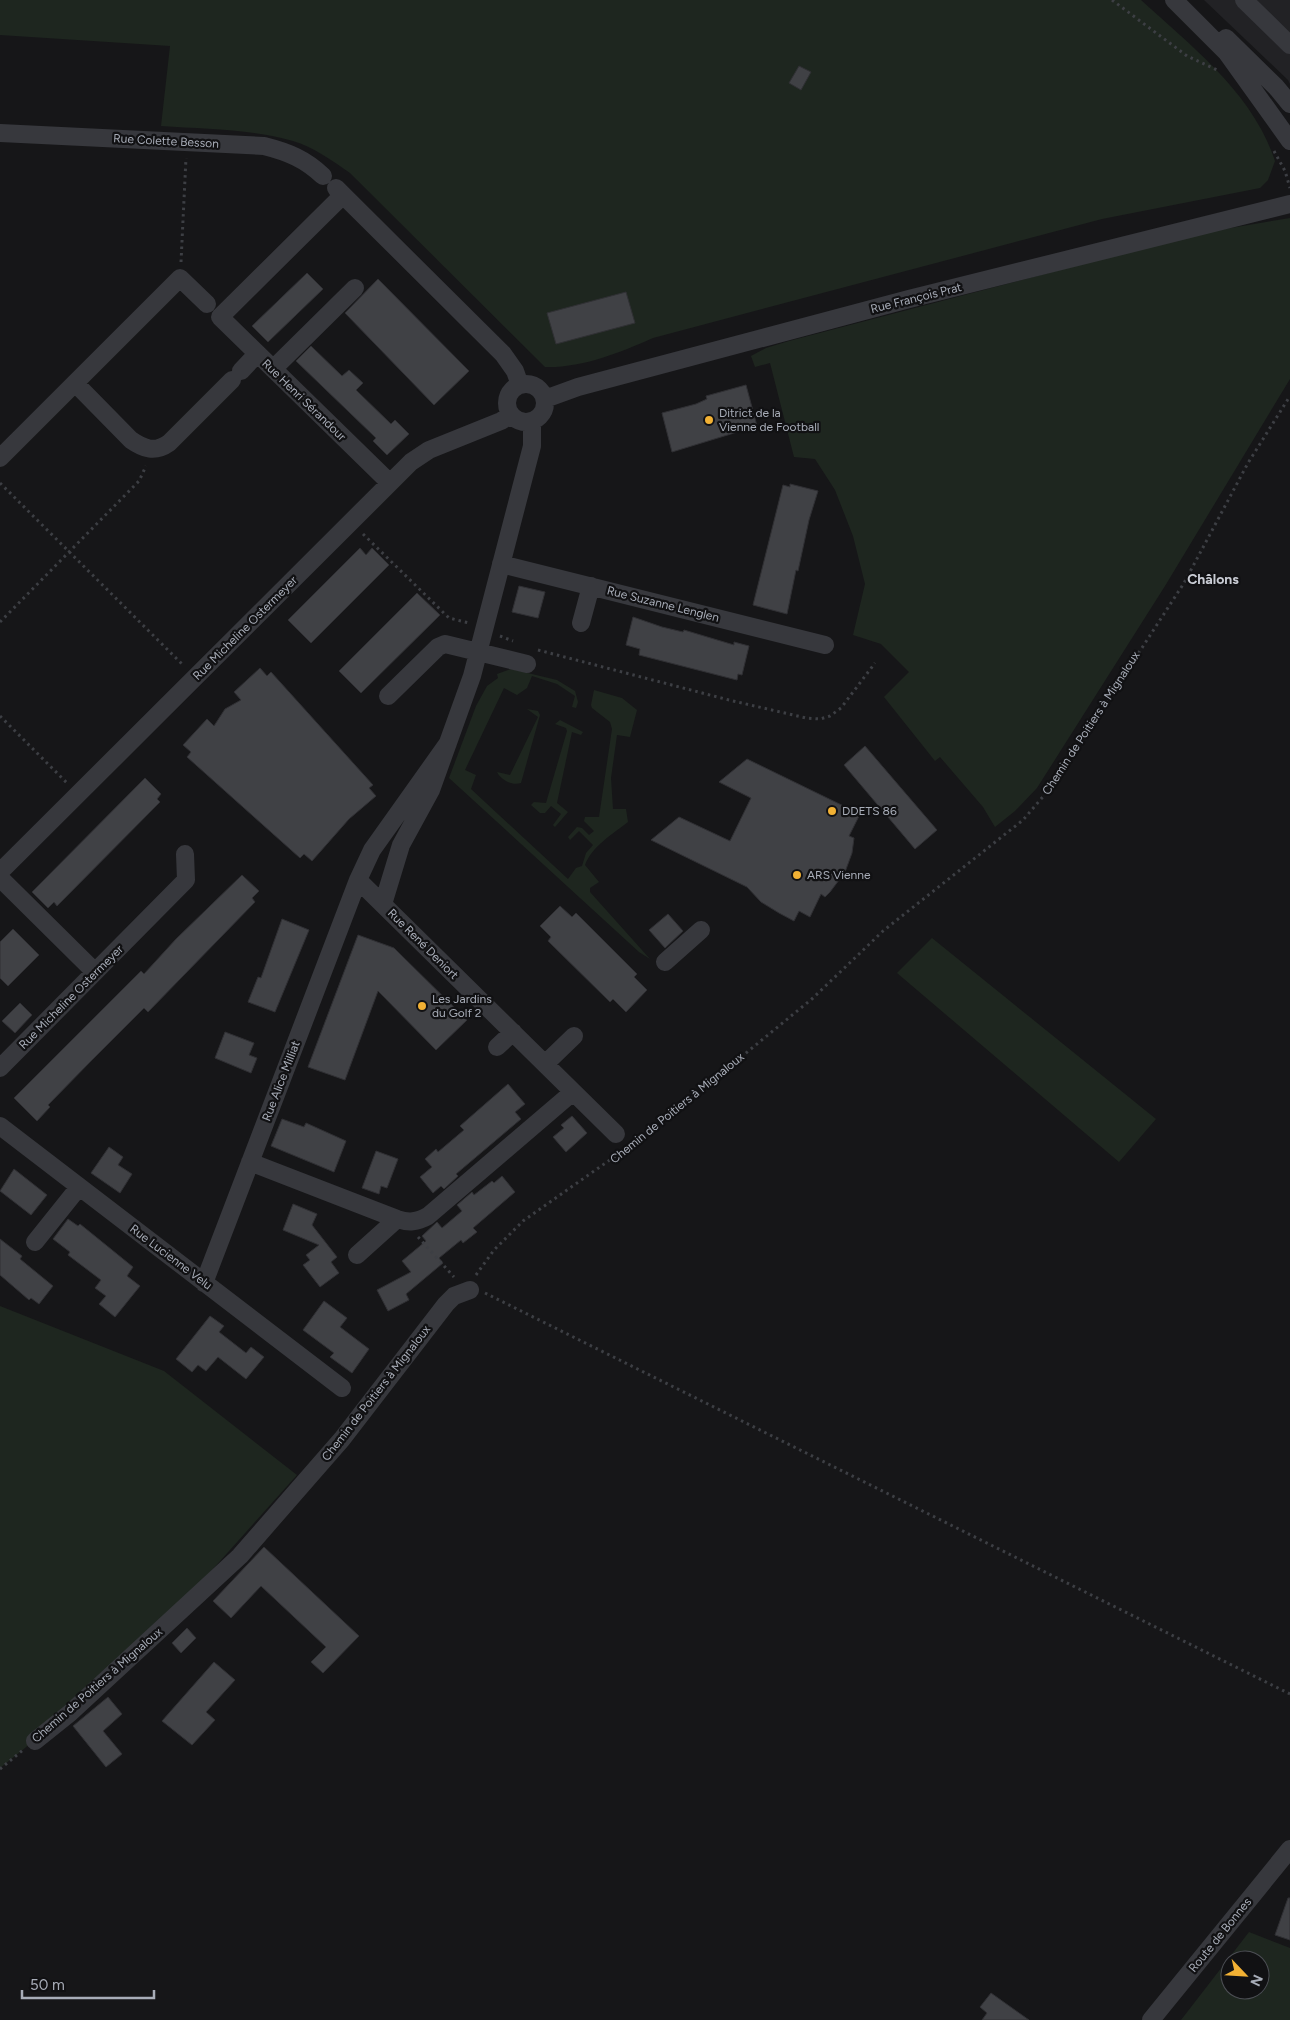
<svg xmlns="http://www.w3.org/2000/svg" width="1290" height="2020" font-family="Figtree,sans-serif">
<rect width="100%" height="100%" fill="#161618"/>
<path fill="#222225" d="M1204,0h86v84l-2,-4z"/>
<path fill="#1e261f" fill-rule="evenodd" d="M0,0h1141c50,46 112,93 134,161l-7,19 -8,8 -158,31 -449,119c-34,15 -71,30 -108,29l-195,-194c-17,-12 -37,-26 -57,-32 -42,-12 -88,-12 -132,-15l9,-80 -170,-11z
M1290,218v161l-125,207 -128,202 -22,23 -20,16 -12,-20 -43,-50 -5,4 -51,-64 25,-25 -28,-28 -28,-9 12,-51 -12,-48 -18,-46 -20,-31 -21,-2 -24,-94 -15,4 -4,-11 15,-8 23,-7 412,-108z
M511,669l46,11 18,11 3,11 -2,6 -4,-1 3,-11 -18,-12 -25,-8 -5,12 -10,7 -13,-7 -39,82 11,5 -5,14 97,90 8,-11 6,-2 4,-13 7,-8 -14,-14 -9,9 -2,-3 9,-10 5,1 7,7 5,-4 -10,-10 1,-4h14l13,-88 -2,-7 -18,-14 -1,-3 3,-15 28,8 15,12 -7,27 -13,-2 -6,43 2,31h13l2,13c-15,12 -36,24 -43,43l14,17 -9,6v4l60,67 -11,-7 -190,-174 27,-72 11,-20 11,-8 -1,-4z
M527,709l11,2 2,4 -19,68c-9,3 -20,-3 -24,-11l13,3 28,-58z
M560,720l23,12 -2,3 -9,-3 -15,71 11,9 -13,15 -2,-2 8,-11 -10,-8 -6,7h-5l-9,-8 3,-3 12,1 21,-72 -1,-3 -11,-4z
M932,938l224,181 -37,43 -222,-189z
M0,1306l164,65 133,104 -93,104 -179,169 -25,20z
M1249,1932l41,16v72h-109zM1230,1960h30v30h-30z"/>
<path fill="#404145" stroke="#303034" d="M799,66l12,6 -10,18 -12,-7z
M307,273l16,16 -55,53 -16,-16z
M378,279l91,92 -35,34 -89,-92z
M626,292l9,31 -79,21 -9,-31z
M311,346l31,30 7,-6 14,13 -7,7 35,34 4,-4 14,14 -22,21 -14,-14 3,-3 -80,-77z
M746,385l11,41 -85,26 -10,-39 34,-9 11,-5 -1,-3z
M790,484l28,7 -9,29 -11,51 -2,-1 -9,44 -34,-9 30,-120 7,2z
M360,548l6,7 6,-7 17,17 -78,78 -23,-23z
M519,586l26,6 -7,26 -26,-6z
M417,593l23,22 -79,78 -22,-22z
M633,617l29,10 21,5 1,-2 50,15v-3l15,4 -7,29 -4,-1 -1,6 -98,-25 1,-6 -14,-4z
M260,668l7,8 4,-4 102,113 -4,3 7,8 -27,23 -37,42 -8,-7 -4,4 -113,-101 4,-5 -8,-7 24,-26 7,7 11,-17 16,-9 -7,-8z
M865,746l72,84 -22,19 -71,-84z
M747,759l113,55 -11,22 5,2 -2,15 -7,19 -15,20 -5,5 -4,-3 -11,23 -11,-6 -5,10 -15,-8 -18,-11 -14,-15 -96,-47 28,-23 51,24 21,-43 -32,-16z
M145,778l16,16 -4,5 3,3 -103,104 -3,-4 -6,6 -16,-16z
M242,875l17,16 -7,7 3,4 -107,110 -4,-4 -51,51 -45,46 2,2 -13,14 -23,-23 127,-127 3,3 32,-35z
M560,906l12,11 4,-4 61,61 -3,3 13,13 -21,22 -13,-13 -3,3 -62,-61 3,-4 -11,-11z
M668,914l15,17 -18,17 -16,-18z
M282,919l27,11 -34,82 -27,-10 10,-25 3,1z
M13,929l26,26 -31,31 -8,-8v-36z
M358,935l36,13 73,72 -31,30 -58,-59 -33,89 -37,-13z
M20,1003l12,12 -17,18 -13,-12z
M225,1032l29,11 -5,12 8,3 -6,15 -36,-15z
M508,1084l17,20 -10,8 6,7 -65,55 2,2 -14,13 -3,-3 -8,7 -13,-16 12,-10 -7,-8 11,-10 2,3 26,-22 -4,-4z
M572,1116l15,17 -21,19 -13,-15 11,-9 -3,-3z
M282,1119l22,8 2,-4 40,18 -12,31 -63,-26z
M109,1147l14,10 -5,8 14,9 -12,19 -29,-20z
M376,1151l22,8 -11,29 -6,-2 -2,8 -17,-6z
M14,1169l33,26 -16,20 -31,-24z
M502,1176l13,16 -42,36 4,4 -14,11 -2,-3 -22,18 4,5 -37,31 3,6 -21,11 -11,-21 34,-18 -9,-11 24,-20 -4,-5 15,-14 5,6 20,-17 -5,-6 15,-13 2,3 18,-14 2,2z
M293,1204l24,10 -5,11 25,32 -6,5 8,11 -19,14 -17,-22 7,-5 -4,-5 13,-10 -36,-15z
M68,1219l10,7 2,-2 53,43 -6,9 13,10 -25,31 -16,-13 7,-8 -11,-8 6,-8 -33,-25 2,-3 -17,-13z
M0,1239l22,17 -2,3 33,27 -14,18 -8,-6 -2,2 -29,-25z
M324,1301l23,17 -7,9 29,22 -17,24 -22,-16 4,-4 -31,-23z
M210,1316l14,10 -5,6 27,21 5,-6 13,10 -18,22 -28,-22 -12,14 -8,-6 -6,7 -16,-13z
M264,1547l95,89 -36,37 -12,-11 15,-15 -65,-61 -30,32 -18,-17z
M187,1628l9,10 -15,15 -9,-10z
M214,1662l21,18 -29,32 9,8 -23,25 -30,-24z
M108,1697l14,17 -19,17 19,23 -16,13 -33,-41z
M1288,1898h2v42l-15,-5z
M991,1993l7,5 31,22h-47l5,-7 -7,-6z"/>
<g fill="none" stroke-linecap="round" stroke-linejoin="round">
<path stroke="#3d3f44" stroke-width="3" stroke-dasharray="2.5 4" stroke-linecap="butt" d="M1112,0l75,56 30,14
M1274,151l11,20 5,17
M181,262l5,-104
M0,483l184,183
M363,534l86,84 20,5
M0,622l139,-141 7,-15
M500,636l13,5
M538,650l191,50 77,18 14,1 10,-3 11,-8 34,-45
M0,716l67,67
M418,1237l36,40
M476,1275l18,-25 29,-29 128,-90 162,-133 70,-67 140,-111 24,-28 19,-27 118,-182 64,-120 42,-67
M485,1293l805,401
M0,1769l23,-19"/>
<path stroke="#37383d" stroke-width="18" d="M1174,0l53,53 63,88
M1244,0l46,45
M1226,38l50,49 14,17
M0,133l264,13c24,6 41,13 59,30
M336,188l167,166 12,17 5,14
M343,195l-123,122 170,166
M273,369l82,-81
M241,371l16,-17
M75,383l56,57c13,9 24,13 38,3l63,-63
M507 403a19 19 0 1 1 38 0a19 19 0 1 1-38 0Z
M545,399l33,-12 331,-88 381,-95
M0,458l180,-180 27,26
M501,564l324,81
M581,623l10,-37
M388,696l50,-49 7,-3 82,20
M0,872l411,-410 18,-12 72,-29 10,-6
M0,878l95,94
M358,880l258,254
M383,904l18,-59 30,-55 41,-114 60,-230v-25
M665,962l36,-32
M497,1047l16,-15
M545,1064l29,-28
M0,1068l186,-188 -1,-26
M0,1126l342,262
M250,1162l147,57c12,4 20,3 31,-3l145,-124
M35,1242l44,-55
M357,1255l40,-36
M204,1283l154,-403 14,-30 76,-107
M35,1741l35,-28 170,-157 102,-117 104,-135 8,-8 16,-6
M1151,2020l139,-171"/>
</g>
<g fill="#f2b134" stroke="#111113" stroke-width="2">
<circle cx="709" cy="420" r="5"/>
<circle cx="832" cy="811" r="5"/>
<circle cx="797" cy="875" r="5"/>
<circle cx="422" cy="1006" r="5"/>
</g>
<g text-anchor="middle" stroke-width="4.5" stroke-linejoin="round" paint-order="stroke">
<g font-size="12" fill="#a8adb8" stroke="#111113">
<text transform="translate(166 141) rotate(3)" y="4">Rue Colette Besson</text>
<text transform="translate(916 298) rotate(-14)" y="4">Rue François Prat</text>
<text transform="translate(304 400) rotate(44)" y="4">Rue Henri Sérandour</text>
<text transform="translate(663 604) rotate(14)" y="4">Rue Suzanne Lenglen</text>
<text transform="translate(245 628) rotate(-45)" y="4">Rue Micheline Ostermeyer</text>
<text transform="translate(1091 723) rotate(-57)" y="4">Chemin de Poitiers à Mignaloux</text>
<text transform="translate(423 944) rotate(45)" y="4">Rue René Deniort</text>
<text transform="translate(71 997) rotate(-45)" y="4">Rue Micheline Ostermeyer</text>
<text transform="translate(281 1081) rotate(-69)" y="4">Rue Alice Milliat</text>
<text transform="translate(677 1108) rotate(-39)" y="4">Chemin de Poitiers à Mignaloux</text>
<text transform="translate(171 1257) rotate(37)" y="4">Rue Lucienne Velu</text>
<text transform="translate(376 1393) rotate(-52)" y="4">Chemin de Poitiers à Mignaloux</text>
<text transform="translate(97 1685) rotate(-41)" y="4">Chemin de Poitiers à Mignaloux</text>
<text transform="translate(1220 1935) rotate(-51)" y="4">Route de Bonnes</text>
</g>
<g font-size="12" fill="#a8adb8" stroke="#111113" text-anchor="start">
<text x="719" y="417">Ditrict de la<tspan x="719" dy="14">Vienne de Football</tspan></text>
<text x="842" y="815">DDETS 86</text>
<text x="807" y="879">ARS Vienne</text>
<text x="432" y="1003">Les Jardins<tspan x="432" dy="14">du Golf 2</tspan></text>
</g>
<g font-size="14" font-weight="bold" fill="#c9ccd4" stroke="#111113">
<text x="1213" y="584">Châlons</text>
</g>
</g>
<g transform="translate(1245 1975) rotate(115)"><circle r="24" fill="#111113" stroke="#4d4f55"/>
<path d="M0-4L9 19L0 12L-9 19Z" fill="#f2b134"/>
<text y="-8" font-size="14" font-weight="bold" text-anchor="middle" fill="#a8adb8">N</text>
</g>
<path d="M22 1990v8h132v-8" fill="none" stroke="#a8adb8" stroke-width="2.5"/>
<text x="30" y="1990" font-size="15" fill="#a8adb8" stroke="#111113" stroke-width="4" paint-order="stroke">50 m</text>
</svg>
